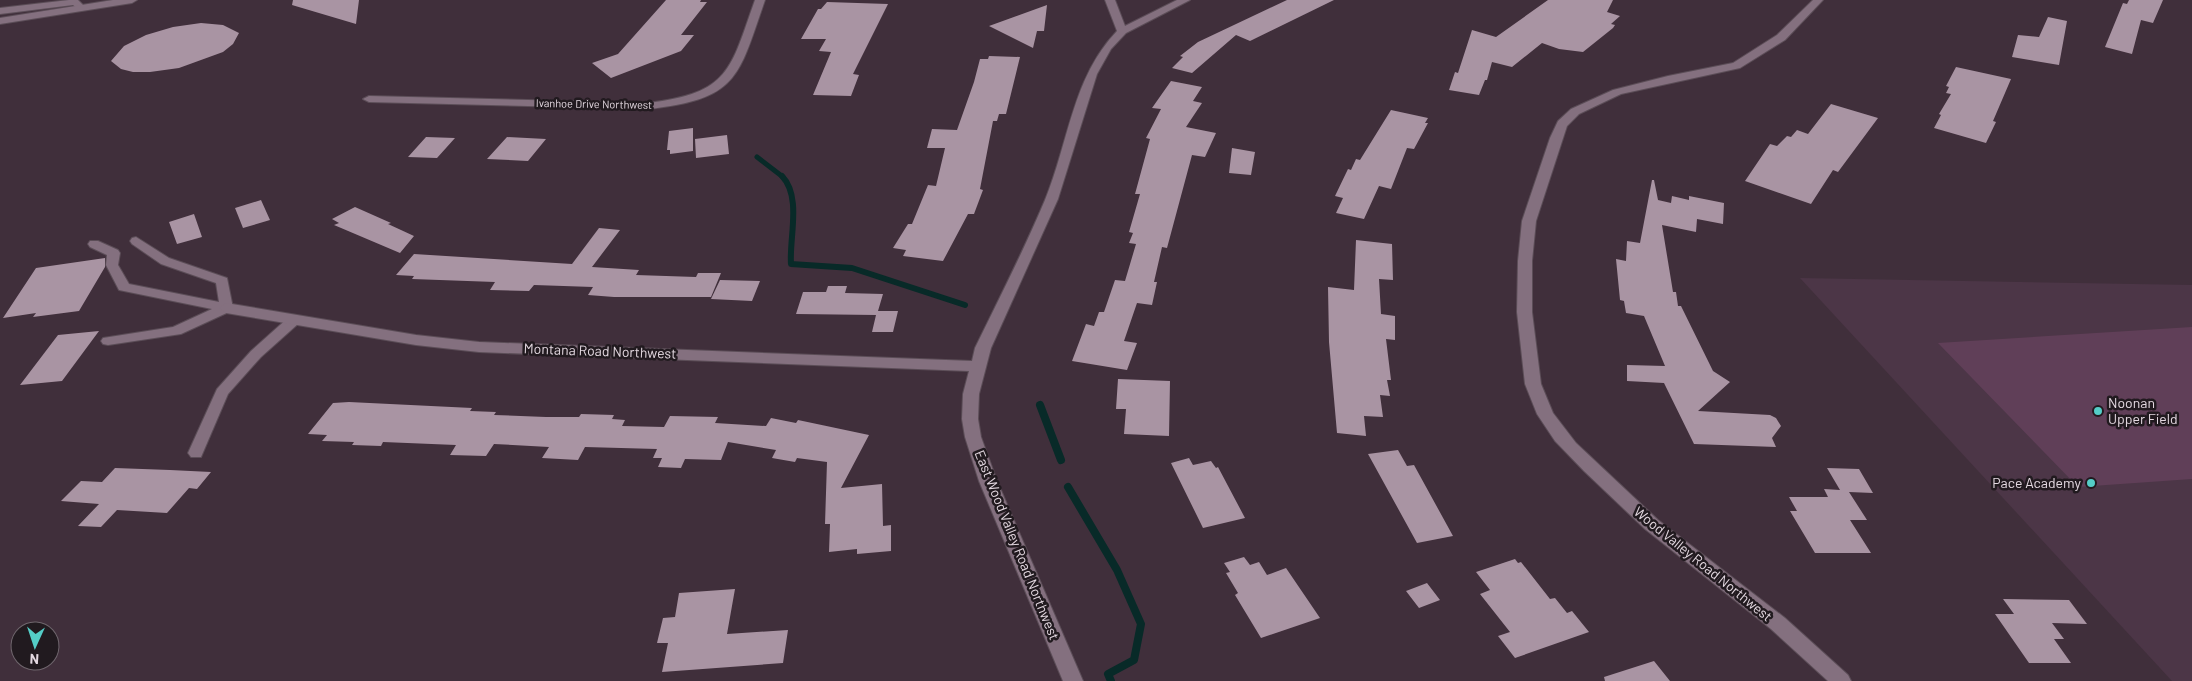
<svg xmlns="http://www.w3.org/2000/svg" width="2192" height="681" font-family="Barlow,sans-serif">
<rect width="100%" height="100%" fill="#402f3b"/>
<path fill="#4c3647" d="M1800,278l392,7v396h-20z"/>
<path fill="#603f58" d="M2192,327v152l-114,8 -140,-144z"/>
<g fill="none" stroke-linecap="round" stroke-linejoin="round">
<path stroke="#082a28" stroke-width="5" d="M757,157l26,20"/>
<path stroke="#082a28" stroke-width="6" d="M782,176c20,21 7,62 9,88l61,4 113,37"/>
<path stroke="#082a28" stroke-width="8" d="M1040,405l21,55
M1068,487l49,83 24,54 -7,36 -26,14 3,7"/>
</g>
<path fill="#a994a3" d="M293,0h66l-3,24 -64,-19z
M666,0h35l-1,2h7l-26,33h13l-13,16 -70,27 -19,-15 26,-9z
M1287,0h47l-84,41 -14,-6 -44,38 -20,-5 11,-11 -3,-1 18,-14z
M1548,0h65l-6,12 13,4 -9,8 4,1 -2,3 -30,24 -24,-3 -17,-6 -30,24 -20,-5 -5,18h-2l-6,15 -30,-5 6,-18 3,1 14,-43 24,7z
M2129,0h34l-10,23 -12,-3 -9,34 -27,-7 18,-44 4,1z
M827,2l61,2 -35,70 6,1 -8,21 -38,-1 18,-43 -12,-1 7,-12h-25l17,-30h3z
M1047,5l-3,26h-7l-4,17 -44,-22z
M2048,17l19,4 -8,44 -47,-8 6,-22 21,2z
M201,23l22,2 16,8 -6,11 -10,8 -44,16 -29,4h-17l-12,-3 -10,-8 13,-15 22,-11 27,-8z
M989,56l31,1 -14,57h-7l-2,7h-4l-13,68 3,1 -9,24h-6l-25,47 -40,-5 3,-6 -13,-2 15,-24h4l16,-39 8,1 9,-38h-18l5,-19 25,1 17,-48 6,-23h8z
M1956,67l55,12 -18,42 3,1 -10,21 -52,-15 7,-13 -2,-1 12,-20 -5,-1 3,-6 -3,-1z
M1171,81l31,6 -9,14 9,2 -16,24 30,6 -11,24 -13,-2 -25,93 -5,-1 -8,35h3l-5,23 -15,-2 -13,38 13,2 -10,27 -55,-9 14,-37 8,2 5,-14h5l11,-32 10,1 11,-37 -7,-1 4,-10 -4,-1 11,-38h-5l15,-55 -4,-1 15,-29 -9,-1z
M1831,104l47,14 -40,54 -5,-2 -22,34 -66,-23 25,-37 7,2 10,-10 4,1 6,-7 11,4z
M1391,110l37,8 -3,5h3l-14,26 -7,-1 -16,41 -12,-3 -15,33 -28,-6 7,-15 -8,-2 13,-27 3,1 5,-11 4,1z
M693,128v23l-23,3v-4h-3l2,-19z
M727,135l2,19 -33,4 -1,-19z
M426,137l29,1 -18,20 -29,-1z
M507,137l39,2 -18,22 -41,-2z
M1232,148l23,4 -4,23 -22,-2z
M1652,180h2l4,20 13,3 1,-7 17,4v-4l35,7 -1,21 -26,-5 -1,13 -34,-7 11,67h3l2,14h3l32,65 17,11 -32,29 72,4 6,3 5,8 -9,12 4,9 -82,-3 -30,-61 -37,-2v-16l38,1 -21,-50 -18,-3 -2,-12 -4,-1 -4,-41 10,2 1,-20 13,2z
M261,200l9,20 -27,8 -8,-20z
M355,207l36,16 -3,1 26,12 -14,17 -66,-28 5,-2 -7,-4z
M194,214l8,23 -25,7 -8,-22z
M599,228l21,2 -28,37 47,3 -3,5 60,2 2,-4h23l-10,24h-97l-26,-2 5,-8 -59,-2 -5,6 -39,-1 5,-8 -83,-3 2,-3 -18,-1 18,-21 158,10z
M1356,240l36,4 1,36 -14,-1 2,35 14,2v24l-9,-1 5,41h-4l3,16 -10,-1 3,22 -19,-1 2,20 -29,-3 -8,-91 -1,-55 26,3z
M105,258v9l-26,44 -46,6 3,-4 -33,5 33,-50z
M720,280l40,1 -8,20 -41,-2z
M828,286h19l-2,7 38,1 -5,17h20l-5,21h-21l4,-17 -80,-1 7,-22h23z
M99,331l-37,50 -42,4 38,-50z
M1118,379l52,2 -1,55 -45,-2 2,-25h-10z
M349,402l123,6 -2,3 26,1 -2,3 52,2h33l2,-3 33,1 -2,4 13,1 -3,6 42,1 6,-11 48,1 -3,6 51,3 5,-8 25,5 2,-3 71,15 -28,53 41,-4 1,42 8,-1v26l-34,3v-5l-28,3 1,-28h-5l2,-62 -30,-4 -2,4 -23,-4 4,-8 -48,-8 -7,18 -36,-1 -4,9 -23,-1 4,-9h-9l4,-9 -72,-2 -7,13 -36,-2 7,-11 -55,-3 -8,12 -36,-1 6,-10 -73,-3 -2,4 -29,-1 2,-3 -32,-1 5,-6 -19,-1 25,-31z
M1398,450l9,16 7,-1 39,71 -36,7 -49,-89z
M1189,458l4,7 18,-4 5,7 2,-1 27,51 -42,10 -32,-65z
M115,468l55,2 41,2 -14,17 -8,-1 -22,25 -50,-3 -16,17 -23,-1 21,-22 -38,-3 20,-20 21,1z
M1827,468l32,1 14,24 -24,-1 18,28h-17l21,33h-56l-25,-42h7l-8,-14h39l-4,-8 16,1z
M1244,557l6,8 9,-3 8,13 19,-7 34,50 -59,20 -26,-43 3,-2 -12,-20 4,-1 -6,-9z
M1515,559l3,4 3,-1 29,37 5,-1 12,15 5,-2 17,21 -74,26 -17,-22 12,-4 -30,-38 10,-4 -14,-18z
M1427,583l13,17 -21,8 -13,-17z
M735,589l-8,45 61,-4 -5,33 -121,9 6,-29h-11l6,-25 12,-1 4,-24z
M2003,599l66,1 18,24 -35,-1 12,16h-10l17,24h-42l-34,-49h19z
M1654,661l16,20h-65l-1,-4z"/>
<g fill="none" stroke-linecap="round" stroke-linejoin="round">
<defs>
<path id="service" d="M69,0h9l8,8 -5,3 -8,-6 -73,9v-6z
M136,237l33,21 58,20 6,30 -2,3 -50,23 -73,11 -5,-1 -2,-3 2,-3 70,-11 39,-18 -93,-19 -13,-25 1,-10 -17,-8 -2,-3 2,-3h8l20,9 2,3 -2,12 11,19 90,18 -3,-19 -55,-19 -29,-20 -2,-3 2,-3z
M294,316l5,1 2,3 -2,3 -38,34 -33,37 -27,63h-10l-3,-4 29,-64 34,-38 38,-34z"/>
<path id="minor" d="M755,0h10c-27,78 -27,99 -117,109l-279,-7 -6,-3 6,-3 279,7c82,-10 82,-33 107,-103z
M1105,0h10l10,26 52,-26h13l-64,33 -15,16 -14,25 -39,125 -67,149 -12,46 -1,25 3,18 16,44 86,200h-20l-84,-200 -14,-44 -3,-18 1,-25 6,-23 -490,-19 -63,-7 -190,-32 -7,-5 7,-5 190,32 63,7 493,19 3,-13c24,-49 49,-98 70,-148 24,-58 27,-122 72,-169z
M1813,0h10l-38,40 -45,28 -119,26 -42,20 -12,12 -31,95 -4,40v51l9,72 12,29 23,30 82,77 127,98 63,57 3,6h-23l-57,-52 -126,-100 -61,-58 -29,-30 -18,-27 -12,-30 -8,-72 1,-51 4,-40 28,-83 8,-17 13,-12 42,-19 55,-14 65,-13 44,-28z"/>
<path id="tertiary" d="M113,0h24l-5,3 -132,21v-6z"/>
</defs>
<use href="#service" stroke="#5b4d57" stroke-width="2"/>
<use href="#minor" stroke="#5b4d57" stroke-width="2"/>
<use href="#tertiary" stroke="#5b4d57" stroke-width="2"/>
<use href="#service" fill="#84707f" fill-rule="evenodd"/>
<use href="#minor" fill="#84707f" fill-rule="evenodd"/>
<use href="#tertiary" fill="#84707f" fill-rule="evenodd"/>
</g>
<g fill="#54cdc7" stroke="#211a1f" stroke-width="2">
<circle cx="2098" cy="411" r="5"/>
<circle cx="2091" cy="483" r="5"/>
</g>
<g text-anchor="middle" stroke-width="5" stroke-linejoin="round" paint-order="stroke">
<g font-size="11" fill="#e4d9e1" stroke="#211a1f">
<text transform="translate(594 104) rotate(1)" y="4">Ivanhoe Drive Northwest</text>
</g>
<g font-size="14" fill="#e4d9e1" stroke="#211a1f">
<text transform="translate(600 351) rotate(2)" y="5">Montana Road Northwest</text>
<text transform="translate(1017 545) rotate(68)" y="5">East Wood Valley Road Northwest</text>
<text transform="translate(1703 564) rotate(39)" y="5">Wood Valley Road Northwest</text>
</g>
<g font-size="14" fill="#e4d9e1" stroke="#211a1f" text-anchor="start">
<text x="2108" y="408">Noonan<tspan x="2108" dy="16">Upper Field</tspan></text>
<text x="2081" y="488" text-anchor="end">Pace Academy</text>
</g>
</g>
<g transform="translate(35 646) rotate(183)"><circle r="24" fill="#211a1f" stroke="#6f666d"/>
<path d="M0-4L9 19L0 12L-9 19Z" fill="#54cdc7"/>
<text y="-8" font-size="14" font-weight="bold" text-anchor="middle" fill="#e4d9e1">N</text>
</g>
</svg>
